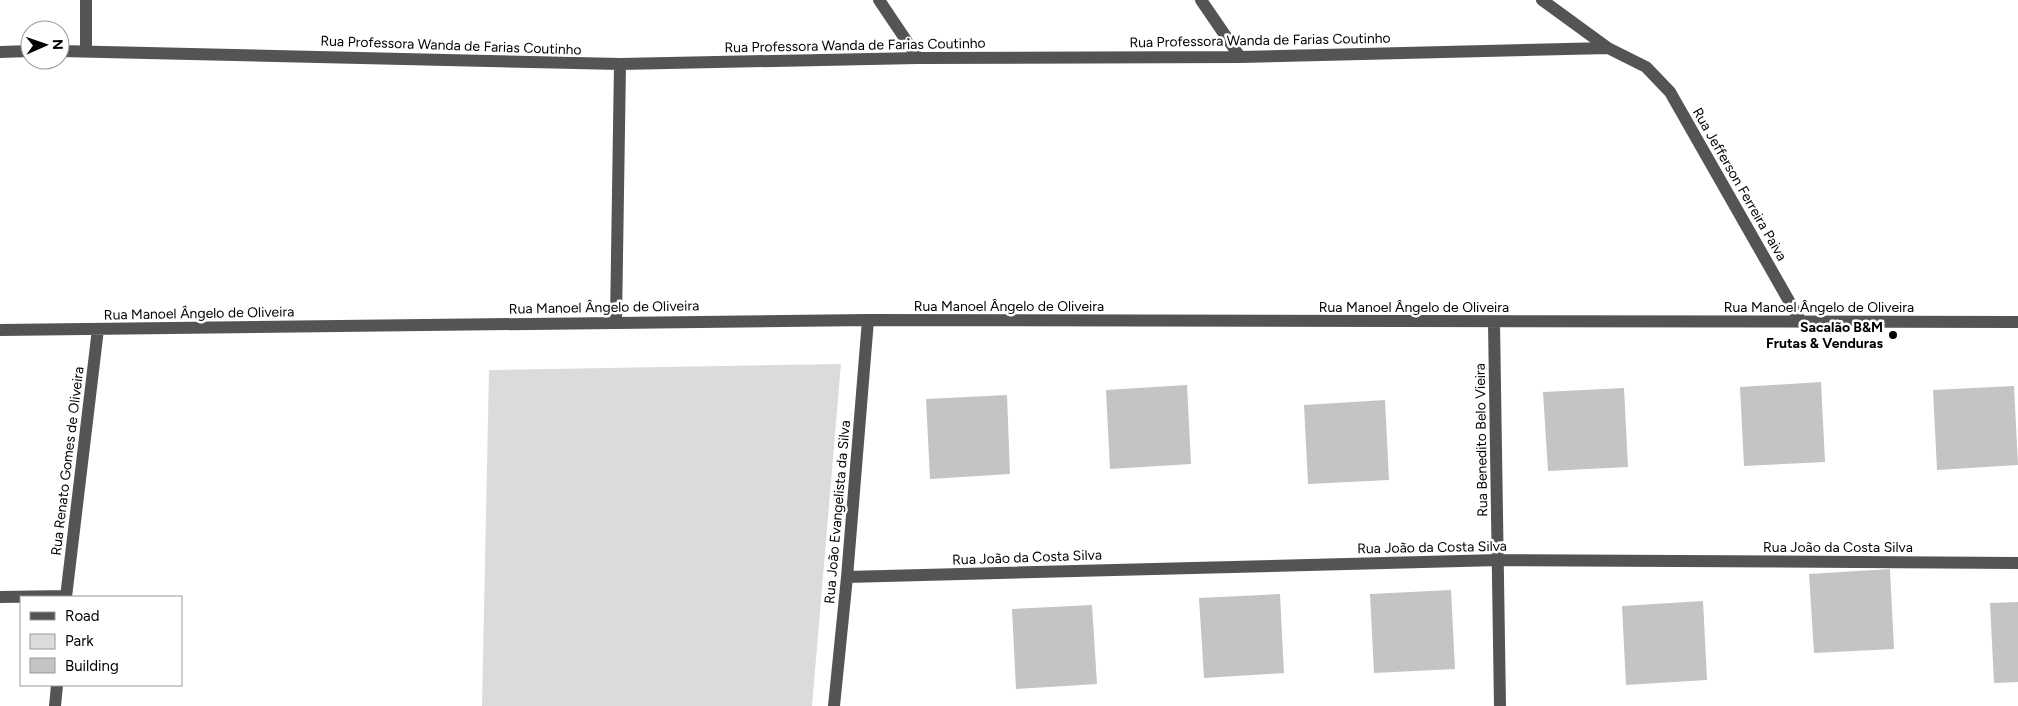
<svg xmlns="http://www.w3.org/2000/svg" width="2018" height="706" font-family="Figtree,sans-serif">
<rect width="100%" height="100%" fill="#fff"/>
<path fill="#dbdbdb" d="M841,364l-29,342h-330l7,-336z"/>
<path fill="#c4c4c4" d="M1821,382l4,80 -81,4 -4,-79z
M1187,385l4,79 -81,5 -4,-79z
M2014,386l4,79 -81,5 -4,-80z
M1624,388l4,79 -80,4 -5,-79z
M1007,395l3,79 -80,5 -4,-80z
M1385,400l4,80 -81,4 -4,-79z
M1890,569l4,80 -80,4 -5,-79z
M1451,590l4,79 -81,4 -4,-79z
M1280,594l4,79 -80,5 -5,-80z
M1703,601l4,79 -81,5 -4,-79z
M2018,602v80l-24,1 -4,-80z
M1092,605l5,79 -81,5 -4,-80z"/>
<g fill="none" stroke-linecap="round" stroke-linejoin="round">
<path stroke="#545454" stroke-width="12" d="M86,0v50
M879,0l39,58
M1201,0l39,57
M1542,0l66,48
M60,51l560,13 298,-6 322,-1 368,-9 38,19 24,25 131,230
M0,52l30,-1
M616,321l4,-257
M1494,323l6,383
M0,330l868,-10 1150,2
M847,577l652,-17 519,3
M0,597l66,-1
M66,597l32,-268
M55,706l2,-21
M834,706l13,-129 21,-257"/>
</g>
<circle fill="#000" stroke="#fff" stroke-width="2" cx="1893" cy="335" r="5"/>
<g text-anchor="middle" stroke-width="5" stroke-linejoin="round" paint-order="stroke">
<g font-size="14" fill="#000" stroke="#fff">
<text transform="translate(1260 40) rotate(-1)" y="5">Rua Professora Wanda de Farias Coutinho</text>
<text transform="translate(451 45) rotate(2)" y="5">Rua Professora Wanda de Farias Coutinho</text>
<text transform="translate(855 45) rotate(-1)" y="5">Rua Professora Wanda de Farias Coutinho</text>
<text transform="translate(1740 184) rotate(60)" y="5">Rua Jefferson Ferreira Paiva</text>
<text x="1009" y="311">Rua Manoel Ângelo de Oliveira</text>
<text transform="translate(604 307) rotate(-1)" y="5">Rua Manoel Ângelo de Oliveira</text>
<text x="1414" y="312">Rua Manoel Ângelo de Oliveira</text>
<text x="1819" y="312">Rua Manoel Ângelo de Oliveira</text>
<text transform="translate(199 313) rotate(-1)" y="5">Rua Manoel Ângelo de Oliveira</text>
<text transform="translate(1481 440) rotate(-91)" y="5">Rua Benedito Belo Vieira</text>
<text transform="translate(67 461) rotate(-83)" y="5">Rua Renato Gomes de Oliveira</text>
<text transform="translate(837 512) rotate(-85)" y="5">Rua João Evangelista da Silva</text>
<text transform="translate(1432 547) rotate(-1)" y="5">Rua João da Costa Silva</text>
<text x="1838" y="552">Rua João da Costa Silva</text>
<text transform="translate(1027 557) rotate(-2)" y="5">Rua João da Costa Silva</text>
</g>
<g font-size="14" font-weight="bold" fill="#000" stroke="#fff" text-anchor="end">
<text x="1883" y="332">Sacalão B&amp;M<tspan x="1883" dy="16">Frutas &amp; Venduras</tspan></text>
</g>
</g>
<rect x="20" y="596" width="162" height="90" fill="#ffffff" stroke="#999999"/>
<rect x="30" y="612" width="25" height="8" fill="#545454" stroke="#999999"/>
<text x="65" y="621" font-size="15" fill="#000000">Road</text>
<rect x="30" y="634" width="25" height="15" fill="#dbdbdb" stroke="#999999"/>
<text x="65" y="646" font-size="15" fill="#000000">Park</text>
<rect x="30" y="658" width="25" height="15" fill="#c4c4c4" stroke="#999999"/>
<text x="65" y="671" font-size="15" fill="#000000">Building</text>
<g transform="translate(45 45) rotate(88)"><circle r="24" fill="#ffffff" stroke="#999999"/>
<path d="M0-4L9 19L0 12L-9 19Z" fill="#000000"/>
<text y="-8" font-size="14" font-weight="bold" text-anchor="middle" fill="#000000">N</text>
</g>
</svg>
